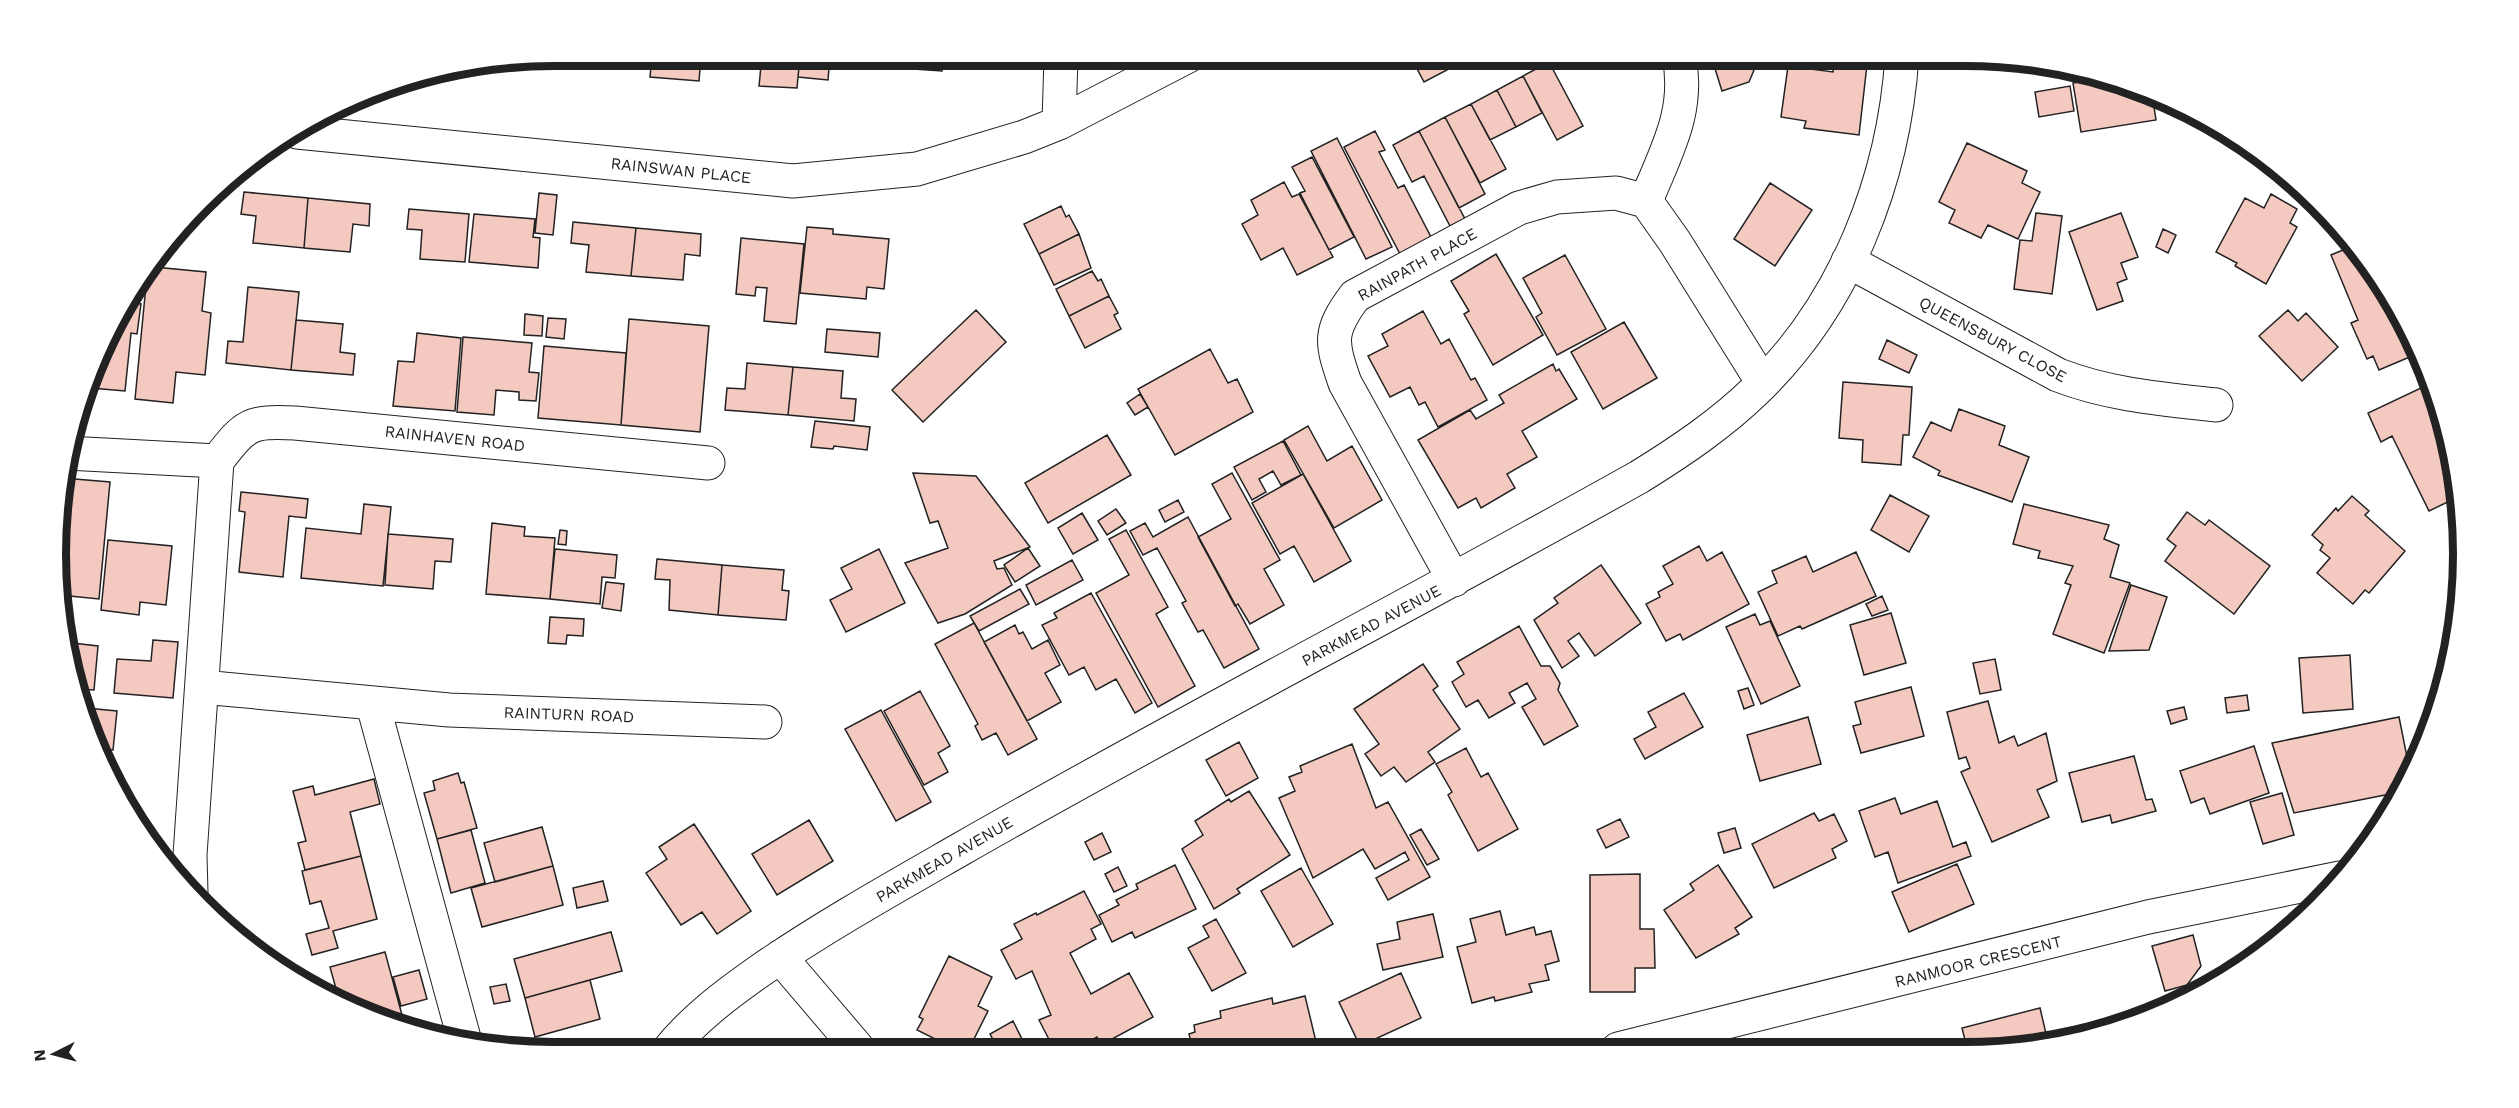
<svg xmlns="http://www.w3.org/2000/svg" width="2519" height="1108" font-family="'Work Sans',sans-serif">
<rect width="100%" height="100%" fill="#fff"/>
<path fill="#f3c9c0" stroke="#222" stroke-width="1.5" d="M652,56h49l-2,25 -49,-4z
M762,56h38l-3,32 -38,-2z
M800,56h30l-2,24 -30,-3z
M900,56h83l-1,13 -40,-3v5l-43,-3z
M1340,56h25l-19,10z
M1427,56h13l7,14 -23,12 -10,-19z
M1513,56h23l1,3 -17,9z
M1711,56h44l2,7 -8,19 -27,9z
M1859,56h9l-9,79 -55,-7 2,-7 -25,-4 7,-51 45,6 1,-12z
M1549,62l34,64 -26,14 -34,-64z
M1523,76l19,37 -26,14 -19,-37z
M2103,78l23,4 26,12 4,26 -75,12 -8,-49z
M2070,86l4,25 -35,6 -4,-25z
M1497,90l19,37 -26,13 -19,-36z
M1471,104l35,65 -26,14 -35,-66z
M1445,117l40,77 -26,14 -40,-77z
M1375,131l10,19 -6,2 19,36 6,-3 27,52 -31,17 -56,-107z
M1419,131l46,88 -15,7 -26,-50 -12,6 -19,-37z
M1337,138l55,109 -26,12 -55,-108z
M1967,143l60,28 -5,12 18,9 -22,47 -30,-14 -7,13 -32,-15 6,-13 -16,-8z
M1312,157l42,80 -25,13 -29,-57 5,-2 -13,-24z
M1284,182l8,15 7,-3 34,63 -36,18 -14,-27 -22,12 -19,-36 16,-9 -7,-15z
M1770,183l42,27 -37,56 -41,-27z
M244,192l64,6 -4,50 -51,-5 3,-27 -15,-2z
M539,193l18,2 -4,40 -18,-2z
M2271,194l26,15 -7,14 7,4 -31,57 -31,-18 2,-3 -21,-11 29,-54 19,10z
M308,198l62,6 -1,22 -16,-2 -3,28 -46,-4z
M1061,206l5,11 3,-2 10,19 -40,20 -15,-30z
M409,209l60,5 -4,48 -45,-3 2,-29 -15,-1z
M2036,213l26,3 -10,78 -38,-5 6,-49 12,1z
M2121,213l17,44 -17,6 6,16 -10,4 6,18 -26,9 -28,-78z
M474,214l61,5 -2,18 7,1 -2,30 -69,-6z
M573,222l63,6 -5,48 -45,-4 3,-27 -18,-2z
M807,227l26,2v5l56,5 -5,50 -17,-2 -1,12 -66,-6z
M636,228l65,6 -1,22 -15,-2 -2,26 -52,-4z
M2163,229l13,6 -8,18 -12,-6z
M1079,234l12,34 -37,17 -15,-31z
M741,238l63,6 -8,80 -32,-3 3,-33 -11,-1 -1,9 -19,-2z
M2355,245l57,89 7,19 -40,17 -6,-14 -6,3 -16,-36 7,-3 -27,-65z
M1496,254l47,81 -50,30 -29,-51 5,-3 -18,-30z
M1565,255l41,74 -49,26 -21,-38 6,-4 -19,-35z
M154,267l52,5 -4,39 9,2 -6,62 -29,-3 -3,31 -38,-4 12,-124z
M1092,271l6,10 3,-2 8,17 -40,20 -13,-27z
M248,287l51,5 -8,78 -65,-7 2,-22 15,1z
M1109,296l9,17 -4,2 7,14 -36,19 -16,-32z
M124,302l17,2 -4,30 -6,-1 -6,58 -34,-3z
M976,310l30,32 -83,80 -31,-32z
M2288,310l10,11 8,-8 32,34 -36,34 -43,-45z
M1423,311l18,33 8,-5 22,41 4,-2 12,22 -49,27 -13,-25 -6,3 -9,-18 -20,10 -22,-41 20,-10 -6,-12z
M525,314l18,2 -1,20 -18,-1z
M548,318l18,1 -2,20 -18,-2z
M629,319l80,7 -9,106 -79,-7z
M296,320l47,4 -3,28 15,2 -2,21 -62,-5z
M1624,322l33,56 -54,31 -32,-57z
M827,329l53,4 -2,24 -53,-5z
M417,333l44,5 -6,73 -62,-5 5,-45 16,1z
M463,337l69,6 -3,29 10,1 -3,28 -17,-1v-8l-23,-2 -2,25 -37,-3z
M1887,340l30,15 -8,18 -30,-14z
M544,346l82,7 -5,72 -83,-7z
M1210,349l18,34 9,-4 16,33 -78,43 -37,-66z
M747,363l46,4 -5,48 -63,-5 2,-22 18,1z
M1553,364l3,7 3,-2 18,30 -55,32 15,26 -30,17 8,14 -34,20 -5,-10 -18,10 -40,-68 52,-30 6,9 28,-16 -5,-8z
M793,367l50,4 -2,27 15,1 -2,22 -66,-6z
M1843,382l69,5 -3,48h-6l-2,30 -39,-3 1,-22 -24,-2z
M2423,387l26,55 5,30 -2,1 6,24 -29,14 -37,-75 -11,6 -13,-29z
M1140,394l8,13 -13,8 -8,-12z
M1959,409l46,17 -6,19 30,12 -17,45 -74,-27 2,-4 -27,-14 18,-35 20,9z
M815,421l55,6 -3,23 -33,-4 -1,3 -22,-2z
M1308,426l19,35 25,-15 30,54 -48,28 -50,-88z
M1107,435l24,40 -83,48 -23,-40z
M1283,441l18,34 -20,10 -8,-14 -14,8 7,13 -14,8 -18,-33z
M913,473l63,3 54,71 -36,14 3,8 7,-1 8,17 -47,29 -27,9 -33,-60 43,-15 -10,-27 -8,2z
M1232,473l48,87 -16,9 20,36 -34,19 -12,-20 -3,2 -37,-69 33,-18 -19,-35z
M1303,474l48,87 -37,21 -20,-36 -14,8 -28,-51z
M63,478l47,4 -11,117 -39,-4 -3,-56 11,2 2,-27 -10,-1z
M241,492l67,7 -2,19 -17,-2 -6,61 -44,-5 6,-60 -6,-1z
M1890,495l39,21 -20,36 -38,-22z
M2352,496l17,15 -4,4 40,36 -36,42 -4,-3 -12,14 -36,-31 13,-15 -10,-8 3,-5 -11,-10 24,-27 2,3z
M1178,500l6,12 -19,10 -6,-12z
M364,504l27,3 -8,79 -82,-8 5,-50 55,6z
M2024,504l85,21 -5,14 15,6 -9,32 20,6 -26,70 -51,-19 18,-49 -6,-2 8,-17 -35,-8 2,-7 -27,-7z
M1116,509l10,14 -19,12 -9,-14z
M2187,512l18,13 4,-5 61,46 -36,48 -69,-53 11,-15 -9,-7z
M1082,513l16,27 -25,14 -15,-26z
M1188,517l71,132 -35,19 -21,-38 -5,2 -16,-29 4,-2 -29,-53 -14,7 -13,-24 15,-8 8,14z
M492,523l33,4 -1,9 31,2 -5,61 -64,-5z
M560,530l7,1 -1,14 -8,-1z
M1126,530l42,77 -12,7 39,72 -37,21 -62,-114 33,-18 -20,-36z
M388,534l65,5 -2,23 -16,-1 -2,28 -48,-4z
M108,540l64,6 -6,59 -26,-3 -1,13 -38,-5z
M1699,546l8,15 15,-9 27,52 -66,36 -3,-6 -14,7 -20,-37 14,-7 -2,-5 15,-8 -10,-18z
M1028,548l12,18 -25,16 -11,-17z
M555,549l62,6 -2,23 -13,-1 -2,27 -50,-5z
M879,549l26,54 -59,29 -16,-32 22,-11 -11,-21z
M1856,552l20,44 -74,33 -2,-3 -22,10 -20,-44 19,-9 -5,-12 34,-15 7,16z
M657,559l65,6 -4,50 -49,-5 1,-30 -15,-1z
M1072,560l11,20 -47,25 -10,-20z
M722,565l62,5 -2,20 7,1 -3,29 -68,-5z
M1601,565l40,58 -46,33 -16,-23 -11,8 11,15 -17,12 -28,-48 24,-17 -4,-5z
M606,582l18,2 -3,27 -19,-3z
M2131,585l36,12 -18,53 -40,1z
M1020,589l9,15 -50,27 -9,-15z
M1091,593l61,110 -17,10 -19,-34 -20,11 -12,-23 -15,8 -27,-50 15,-7 -3,-5z
M1882,596l6,14 -16,6 -6,-12z
M1891,613l15,50 -42,12 -14,-50z
M1755,614l5,11 10,-4 30,65 -39,18 -35,-77z
M550,617l34,2 -1,17 -16,-1 -1,9 -18,-1z
M974,623l63,116 -29,16 -12,-22 -14,7 -7,-14 3,-2 -43,-80z
M1015,625l4,9 4,-2 9,17 16,-9 12,25 -15,8 16,29 -34,19 -43,-79z
M1519,626l22,40h9l10,17 -2,7 20,36 -34,19 -22,-38 14,-8 -9,-16 -18,10 6,10 -26,15 -11,-18 -12,7 -14,-25 12,-8 -7,-12z
M153,640l25,2 -5,56 -59,-5 3,-34 34,2z
M64,642l34,4 -4,44 -15,-1z
M2350,655l3,54 -50,4 -4,-55z
M1995,659l6,31 -21,4 -7,-31z
M1423,664l15,22 -5,4 27,39 -32,23 7,10 -29,20 -12,-15 -13,9 -16,-22 14,-10 -25,-35z
M1911,687l13,49 -63,17 -8,-27 8,-2 -6,-22z
M1748,688l6,17 -10,4 -6,-18z
M920,691l30,55 -12,7 10,19 -24,13 -40,-74z
M1684,693l19,34 -58,32 -11,-20 22,-12 -8,-15z
M2247,695l2,15 -22,3 -2,-15z
M1988,701l11,42 15,-7 4,10 28,-13 11,48 -20,9 12,27 -57,25 -31,-70 9,-4 -4,-11 -7,2 -12,-47z
M2184,707l3,12 -16,5 -4,-13z
M86,708l31,3 -4,39 -11,-1z
M881,710l50,92 -35,19 -51,-92z
M1808,717l13,47 -61,17 -13,-46z
M2399,717l10,50 -14,26 -101,20 -22,-70z
M1239,742l19,36 -32,18 -20,-36z
M1352,744l24,64 12,-6 42,75 -42,23 -12,-22 33,-18 -4,-8 -30,17 -12,-20 -50,29 -34,-80 16,-7 -6,-14 13,-5 -2,-6z
M2254,746l15,47 -59,21 -6,-16 -13,5 -11,-32z
M1466,748l15,29 7,-4 30,56 -40,22 -30,-56 4,-3 -16,-28z
M2134,756l12,44 6,-1 4,12 -44,12 -2,-8 -28,7 -13,-49z
M458,773l3,10 3,-1 13,46 -40,11 -13,-46 11,-3 -2,-9z
M374,779l6,25 -30,8 11,44 -56,14 -7,-27 8,-2 -13,-50 20,-5 2,9z
M1249,791l41,64 -53,34 3,4 -26,16 -32,-60 21,-14 -8,-14 34,-22 2,3z
M2282,793l12,42 -31,9 -13,-42z
M1895,798l6,16 36,-13 16,46 13,-5 5,14 -73,27 -10,-31 -13,5 -16,-46z
M1814,813l5,8 15,-7 13,27 -15,8 4,9 -62,30 -22,-44z
M1620,819l9,18 -23,11 -9,-18z
M809,820l24,41 -56,34 -25,-41z
M694,824l57,87 -34,23 -15,-22 -21,13 -35,-52 21,-14 -8,-12z
M542,827l11,39 -58,16 -11,-39z
M1735,828l6,20 -17,5 -6,-20z
M1421,829l18,30 -12,6 -17,-30z
M471,830l14,53 -34,10 -14,-54z
M1102,833l9,19 -17,8 -9,-18z
M361,856l16,63 -44,12 5,17 -26,7 -6,-21 23,-6 -8,-27 -11,3 -8,-33z
M1957,864l17,40 -65,28 -17,-40z
M1175,865l21,44 -61,29 -3,-6 -20,10 -13,-27 20,-10 -3,-5 22,-11 -2,-5z
M1718,865l34,52 -17,11 4,6 -43,24 -32,-48 30,-20 -4,-6z
M553,866l10,39 -81,22 -11,-39z
M1118,867l9,19 -13,6 -9,-18z
M1301,868l32,56 -40,23 -32,-56z
M1640,874v55h14l1,39h-20v24h-45v-117z
M603,881l5,20 -31,7 -4,-20z
M1084,891l17,33 -10,5 5,10 -26,14 21,41 38,-21 24,44 -52,28 -4,-8 -26,14h-16l-16,-31 12,-5 -19,-44 -16,8 -15,-29 21,-11 -8,-15 22,-11 1,2z
M1500,911l6,24 28,-8 2,8 15,-4 8,30 -14,4 4,15 -20,4 3,8 -37,9 -1,-4 -22,6 -15,-56 19,-5 -6,-23z
M1433,914l10,43 -60,13 -6,-26 23,-5 -3,-17z
M1216,919l30,54 -34,18 -24,-43 21,-11 -6,-11z
M611,932l11,39 -97,27 -11,-39z
M2193,935l8,31 -14,19 -22,6 -13,-45z
M385,952l17,63 -20,5 -44,-24 -8,-29z
M949,956l43,21 -14,29 10,5 -20,40h-9l-42,-21 6,-11 -4,-2z
M419,970l8,29 -26,7 -8,-29z
M1401,973l20,45 -61,28 -21,-44z
M590,980l10,39 -65,18 -10,-39z
M506,984l4,17 -16,3 -4,-17z
M1305,996l13,54 -125,1 -4,-17 6,-2 -1,-7 27,-7 -1,-7 52,-13 1,6z
M2040,1008l8,34 -24,6h-57l-5,-20z
M402,1015l3,13 -23,-8z
M1013,1021l15,30h-29l-9,-17z"/>
<g fill="none" stroke-linecap="round" stroke-linejoin="round">
<defs>
<path id="minor" d="M1059,123l2,-67
M297,132l496,49 124,-12 107,-32 35,-14 129,-67
M1646,201c20,-50 44,-89 33,-145
M1848,261l210,114c52,20 103,24 158,30
M67,453l150,8
M1454,580l-109,-197c-14,-41 -17,-51 10,-87l164,-88 38,-11 59,-4 30,8 29,41 88,141
M202,687l247,23 316,12
M373,705l91,333
M191,893l-1,-38 27,-394c29,-37 31,-40 78,-38l413,40
M780,957l81,95
M1618,1049l530,-132 192,-39
M667,1052c26,-33 60,-58 94,-82 64,-44 132,-82 200,-121 224,-128 453,-246 678,-372 42,-26 82,-53 117,-87 90,-87 138,-211 146,-334"/>
</defs>
<use href="#minor" stroke="#222" stroke-width="35"/>
<use href="#minor" stroke="#fff" stroke-width="33"/>
</g>
<g text-anchor="middle" stroke-width="4.5" stroke-linejoin="round" paint-order="stroke">
<g font-size="16" fill="#222" stroke="#fff">
<text transform="translate(681 170) rotate(6)" y="6">RAINSWAN PLACE</text>
<text transform="translate(1417 264) rotate(-29)" y="6">RAINPATH PLACE</text>
<text transform="translate(1993 339) rotate(28)" y="6">QUEENSBURY CLOSE</text>
<text transform="translate(455 438) rotate(6)" y="6">RAINHAVEN ROAD</text>
<text transform="translate(1371 625) rotate(-28)" y="6">PARKMEAD AVENUE</text>
<text transform="translate(569 714) rotate(2)" y="6">RAINTURN ROAD</text>
<text transform="translate(944 859) rotate(-30)" y="6">PARKMEAD AVENUE</text>
<text transform="translate(1978 961) rotate(-14)" y="6">RANMOOR CRESCENT</text>
</g>
</g>
<path d="M0 0H2519V1108H0ZM554 66H1965A488 488 0 0 1 2453 554V554A488 488 0 0 1 1965 1042H554A488 488 0 0 1 66 554V554A488 488 0 0 1 554 66Z" fill="#fff" fill-rule="evenodd"/>
<path fill="none" stroke="#222" stroke-width="8" d="M554 66H1965A488 488 0 0 1 2453 554V554A488 488 0 0 1 1965 1042H554A488 488 0 0 1 66 554V554A488 488 0 0 1 554 66Z"/>
<g transform="translate(54 1054) rotate(264)" stroke="#ffffff" stroke-width="4.5" paint-order="stroke">
<path d="M0-4.5L10 22L0 15L-10 22Z" fill="#222222"/>
<text y="-9" font-size="16" font-weight="bold" text-anchor="middle" fill="#222222">N</text>
</g>
</svg>
